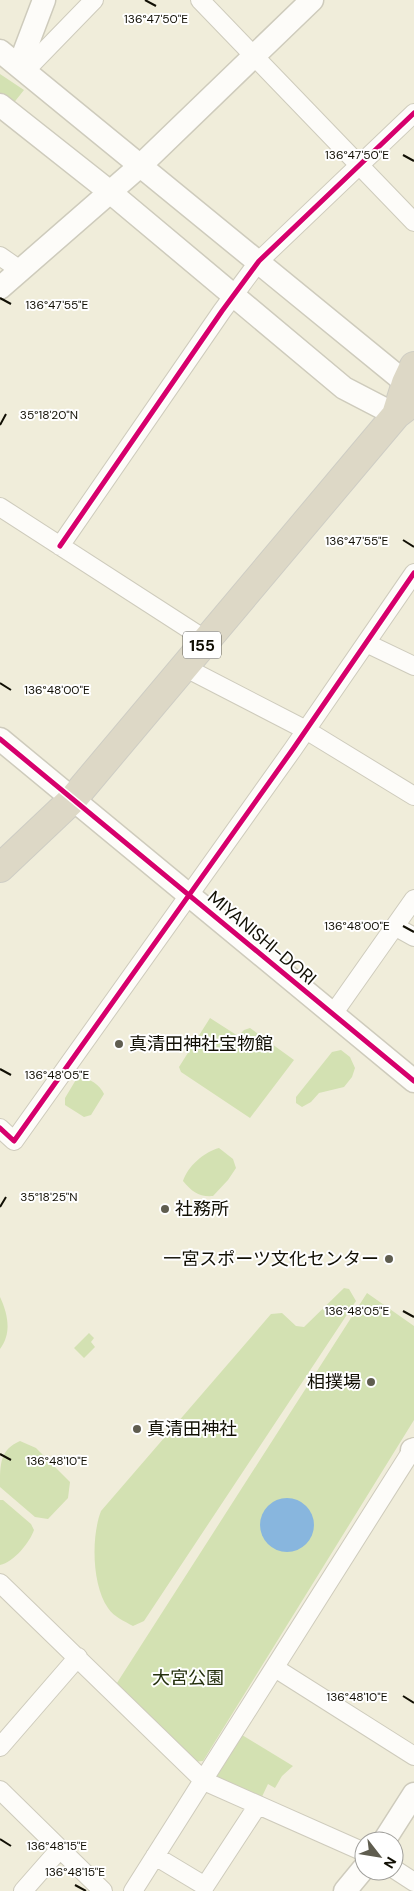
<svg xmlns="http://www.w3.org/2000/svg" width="414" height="1891" font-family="'DM Sans','Noto Sans JP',sans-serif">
<rect width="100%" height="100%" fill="#f0edda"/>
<path fill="#d3e1b2" d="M0,74l24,16 -12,15 -12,-10z
M210,1018l28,18 6,-6 6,-2 44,32 -44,58 -69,-46 -2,-5z
M341,1050l9,7 5,11 -3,9 -8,10 -25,6 -8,9 -9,5 -6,-4v-6l36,-45z
M77,1078c11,-1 23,6 27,16l-13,21 -7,2 -19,-12v-7z
M219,1148l14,11 3,9 -8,12 -15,16c-14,1 -21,-4 -30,-15 5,-15 21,-29 36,-33z
M344,1288l5,1 7,12 -212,320 -11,5c-9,-5 -19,-9 -25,-18 -16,-23 -17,-71 -7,-97l170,-197 11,-1 14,13 8,1z
M367,1293l47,33v94l-211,341 -10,1 -78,-76z
M0,1297c8,17 12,36 0,52z
M89,1333l5,5 -3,4 4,5 -11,11 -10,-10z
M20,1441l16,7 34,34 -2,16 -20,21 -13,-2 -35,-30c0,-24 0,-37 20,-46z
M0,1500h3l28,24 3,6c-4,12 -20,32 -34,35z
M242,1735l51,31 -11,10 -7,12 -7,-4 -10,21 -44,-25z"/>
<path fill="#88b6de" d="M260 1525a27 27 0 1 1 54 0a27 27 0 1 1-54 0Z"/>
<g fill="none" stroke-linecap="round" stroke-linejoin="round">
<defs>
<path id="minor" d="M200,0l214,222
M25,71l69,-71
M0,256l20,14
M0,507l206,133
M60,546l162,-235 37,-50 155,-148
M366,643l48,23
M184,667l122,63 108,66
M396,927l18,10
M333,1014l81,-115
M0,1128l14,13 279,-392 121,-176
M0,1583l204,198 160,71
M275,1668l139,88
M0,1747l78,-90
M0,1790l103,101
M155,1856l50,30 53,-81
M394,1869l20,13
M23,1891l36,-41
M133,1891l281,-444"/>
<path id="tertiary" d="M0,51l406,332
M19,66l25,-66
M0,105l110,87 234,196 52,27
M0,288l141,-123 171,-165
M0,739l414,342
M412,1450l2,1
M384,1841l30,-47
M345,1891l19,-23"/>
<path id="trunk" d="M396,415l10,-32 8,-17
M0,868l73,-69 323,-384 18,-14"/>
</defs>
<use href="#minor" stroke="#cecbbc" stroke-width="20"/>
<use href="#tertiary" stroke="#cecbbc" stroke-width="25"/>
<use href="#trunk" stroke="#cecdc4" stroke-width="30"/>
<use href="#minor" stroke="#fdfcf9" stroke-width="18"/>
<use href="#tertiary" stroke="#fdfcf9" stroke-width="22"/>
<use href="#trunk" stroke="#ddd8c6" stroke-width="28"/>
<defs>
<path id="cycleway" d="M60,546l162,-235 37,-50 155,-148
M0,739l414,342
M0,1128l14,13 279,-392 121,-176"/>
</defs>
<use href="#cycleway" stroke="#fff" stroke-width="8"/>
<use href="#cycleway" stroke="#d6006c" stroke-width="5"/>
</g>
<path fill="none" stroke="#110f04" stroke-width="2" d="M145,0l11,6M403,155l11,6M0,298l11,6M0,425l6,-11M403,540l11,7M0,683l11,7M403,926l11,6M0,1069l11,6M0,1207l6,-10M403,1311l11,6M0,1454l11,6M403,1696l11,7M0,1839l11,7M75,1885l11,6"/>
<g fill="#5f5d4f" stroke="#fff" stroke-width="2">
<circle cx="119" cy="1044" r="5"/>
<circle cx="165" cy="1209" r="5"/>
<circle cx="389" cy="1259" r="5"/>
<circle cx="371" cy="1382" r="5"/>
<circle cx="137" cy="1429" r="5"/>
</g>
<g text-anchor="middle" stroke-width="4" stroke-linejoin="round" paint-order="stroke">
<rect fill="#fff" stroke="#58574f" stroke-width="1" x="183" y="631.5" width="38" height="27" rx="4"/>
<g font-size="16" font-weight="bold" fill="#110f04">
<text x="202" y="651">155</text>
</g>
<g font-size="18" fill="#110f04" stroke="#fff">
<text transform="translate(262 938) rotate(40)" y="6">MIYANISHI-DORI</text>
</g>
<g font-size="18" fill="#110f04" stroke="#fff" text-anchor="start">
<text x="129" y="1050">真清田神社宝物館</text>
<text x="175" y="1215">社務所</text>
<text x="379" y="1265" text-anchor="end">一宮スポーツ文化センター</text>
<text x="361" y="1388" text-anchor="end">相撲場</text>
<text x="147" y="1435">真清田神社</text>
</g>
<g font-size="18" fill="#24300d" stroke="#fff">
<text x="188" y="1684">大宮公園</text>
</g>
</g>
<g font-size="12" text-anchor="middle" fill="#110f04" stroke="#fff" stroke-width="4" stroke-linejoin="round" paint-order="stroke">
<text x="156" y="23">136°47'50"E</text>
<text x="357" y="159">136°47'50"E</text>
<text x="57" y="309">136°47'55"E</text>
<text x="49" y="419">35°18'20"N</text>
<text x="357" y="545">136°47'55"E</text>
<text x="57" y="694">136°48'00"E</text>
<text x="357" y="930">136°48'00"E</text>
<text x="57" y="1079">136°48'05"E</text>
<text x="49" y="1201">35°18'25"N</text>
<text x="357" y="1315">136°48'05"E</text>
<text x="57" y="1465">136°48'10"E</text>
<text x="357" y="1701">136°48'10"E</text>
<text x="57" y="1850">136°48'15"E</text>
<text x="75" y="1876">136°48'15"E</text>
</g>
<g transform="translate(379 1856) rotate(121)"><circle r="24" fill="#ffffff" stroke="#a09f9b"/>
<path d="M0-4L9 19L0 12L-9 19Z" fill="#5f5d4f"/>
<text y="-8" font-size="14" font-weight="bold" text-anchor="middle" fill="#110f04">N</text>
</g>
</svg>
